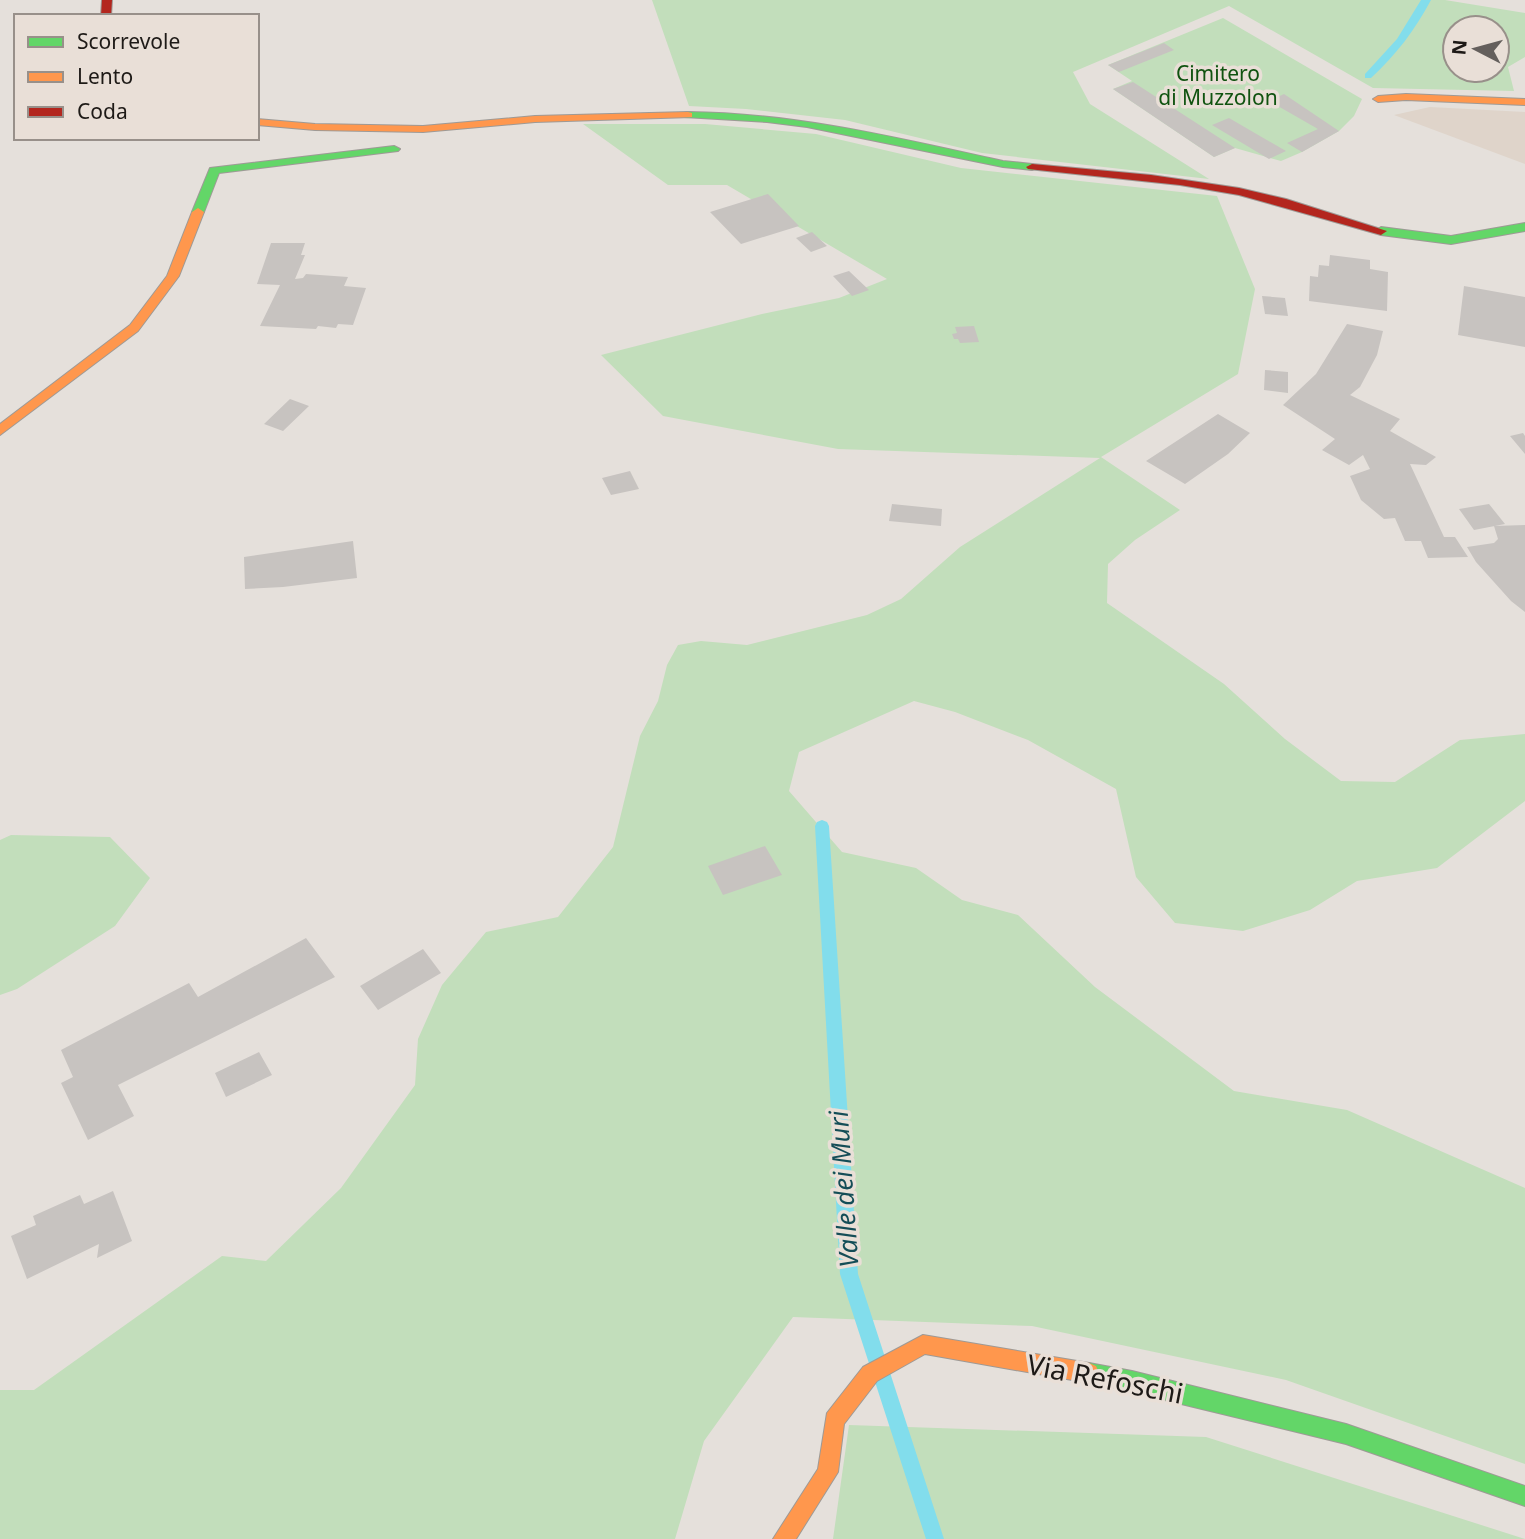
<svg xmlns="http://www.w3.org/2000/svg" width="1525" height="1539" font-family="'Noto Sans',sans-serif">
<rect width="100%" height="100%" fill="#e5e0db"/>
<path fill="#dfd4ca" d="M1430,107l95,5v52l-131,-49z"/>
<path fill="#c2debb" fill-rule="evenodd" d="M652,0h793l80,13v44l-17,10 6,24 -141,-3 -144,-82 -156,66 17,32 119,75 -227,-26 -137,-33 -99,-11 -57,-3zM1455,28h42v42h-42z
M1223,18l139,81 -8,17 -15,15 -37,21 -21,9 -46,-13 -21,9 -101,-68 19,-8 -24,-16z
M583,124h122l111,10 145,34 256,28 38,93 -17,85 -137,83 79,53 -45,30 -27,24 -1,39 117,81 61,55 56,42 54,1 65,-42 65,-6v67l-88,67 -80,13 -47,29 -67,21 -68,-8 -39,-46 -20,-88 -88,-49 -73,-28 -41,-11 -115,51 -10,39 53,61 74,16 46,32 56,15 77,72 139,104 113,19 178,78v276l-239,-84 -254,-54 -239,-9 -89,124 -29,98h-675v-149h34l188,-134 44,5 75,-73 74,-103 3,-46 24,-54 44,-53 72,-15 55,-70 27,-111 18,-35 9,-36 11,-20 23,-4 46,4 120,-30 34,-16 59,-52 140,-89 -262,-9 -175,-33 -62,-61 161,-41 77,-16 48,-19 -160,-94h-59z
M11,835l99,2 40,41 -35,48 -98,63 -17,6v-155z
M849,1425l357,12 319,102h-692z"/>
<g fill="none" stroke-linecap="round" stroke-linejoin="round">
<path fill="#82ddec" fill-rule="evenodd" d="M1421,0h10c-16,30 -35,55 -60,78h-6v-4l32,-35z
M822,820l5,2 2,4 29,448 86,265h-18l-86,-265 -25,-448 2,-4z"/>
</g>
<path fill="#c7c3c0" d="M1164,43l10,7 -55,22 -11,-7z
M1133,82l102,66 -21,9 -101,-68z
M1284,94l55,37 -37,21 -15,-9 31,-14 -49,-28z
M1229,118l57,33 -17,8 -57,-34z
M768,194l31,32 -58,18 -31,-32z
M812,232l15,14 -16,6 -15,-14z
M271,243h34l-4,12h4l-10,24 8,-1 3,-4 42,3 -4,9 22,2 -13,37 -15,-1 -2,4 -18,-2 -2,3 -56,-3 20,-41 -23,-1z
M1330,255l40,5v9l18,3 -1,39 -78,-10 1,-25 8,1 1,-12 10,1z
M849,271l20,19 -17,6 -19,-20z
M1464,286l61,11v50l-67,-12z
M1262,296l23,2 3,18 -23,-2z
M1347,324l36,7 -6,24 -17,32 -10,8 50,24 -10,12 46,26 -10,8 -16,-1 34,73h11l13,20 -40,1 -7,-17h-16l-10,-23 -11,1 -23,-19 -11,-24 20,-7 -7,-14 -14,10 -27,-15 13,-11 -52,-34 33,-31z
M974,326l5,16 -19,1 -2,-4h-4l-2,-5 5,-1 -2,-6z
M1265,370l23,2v21l-24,-3z
M290,399l19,7 -26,25 -19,-7z
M1218,414l32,19 -22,21 -43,30 -39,-23z
M1523,433l2,3v18l-15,-18z
M630,471l9,18 -28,6 -9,-17z
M892,504l50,5 -1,17 -52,-5z
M1489,504l16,20 -31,6 -15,-21z
M1525,525v87l-14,-11 -35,-39 -9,-15 27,-4 4,-4 -4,-13z
M353,541l4,37 -74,9 -38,2 -1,-32z
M765,846l17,29 -59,20 -15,-29z
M306,938l29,39 -217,108 16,31 -46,24 -27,-57 12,-6 -12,-27 128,-67 9,14z
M423,949l18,24 -63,37 -18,-24z
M259,1052l13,23 -46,22 -11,-24z
M113,1191l19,50 -35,17 2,-14 -72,35 -16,-43 25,-11 -3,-9 47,-21 4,9z"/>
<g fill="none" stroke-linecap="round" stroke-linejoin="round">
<defs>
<path id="fast" d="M688,112c108,1 210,26 315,49l29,3 6,3 -6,3 -29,-3 -196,-40 -40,-5 -83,-5v-4z
M394,146l6,3 -2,2 -179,22 -15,39 -6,4 -6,-4 18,-44z
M1525,223v8l-74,13 -70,-9 -6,-4 6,-4 70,9z
M1089,1363l43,8 214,53 179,62v20l-179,-62 -264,-64 -3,-7 3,-7z"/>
<path id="slow" d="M1406,94l119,5v6l-119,-5 -28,2 -5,-3 5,-3z
M688,112l4,1v4l-157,5 -112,10 -108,-2 -58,-5v-6l58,5 108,2 112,-10z
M198,208l6,4 -25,64 -41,55 -138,104v-11l130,-99 37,-49 25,-64z
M923,1335l166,28 7,3 3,7 -3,7 -7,3 -164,-29 -48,27 -33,43 -6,48 -42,67h-23l45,-70 9,-56 36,-46z"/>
<path id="jam" d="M102,0h10l-1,16h-10z
M1032,164l119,11 88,13 47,11 101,32 -6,4 -14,-4 -128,-36 -59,-10 -152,-16 -2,-2z"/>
</defs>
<use href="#fast" stroke="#9e9a96" stroke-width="2"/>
<use href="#slow" stroke="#9e9a96" stroke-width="2"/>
<use href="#jam" stroke="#9e9a96" stroke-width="2"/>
<use href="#fast" fill="#63d668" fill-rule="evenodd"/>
<use href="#slow" fill="#ff974d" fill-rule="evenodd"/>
<use href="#jam" fill="#b3261e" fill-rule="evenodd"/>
</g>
<g text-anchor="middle" stroke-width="7" stroke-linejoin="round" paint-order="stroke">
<g font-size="21" fill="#105310" stroke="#e9dfd7">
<text x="1218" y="81">Cimitero<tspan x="1218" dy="24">di Muzzolon</tspan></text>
</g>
<g font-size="26" font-style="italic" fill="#144d57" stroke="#e9dfd7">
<text transform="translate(844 1189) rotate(-94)" y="9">Valle dei Muri</text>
</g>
<g font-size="28" fill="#1e1a17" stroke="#e9dfd7">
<text transform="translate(1105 1379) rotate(11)" y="10">Via Refoschi</text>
</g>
</g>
<rect x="14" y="14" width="245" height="126" fill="#e9dfd7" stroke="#98908a" stroke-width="2"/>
<rect x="28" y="37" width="35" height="10" fill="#63d668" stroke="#98908a" stroke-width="2"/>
<text x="77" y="49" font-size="21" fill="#1e1a17">Scorrevole</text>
<rect x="28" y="72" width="35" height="10" fill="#ff974d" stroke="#98908a" stroke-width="2"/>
<text x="77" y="84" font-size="21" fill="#1e1a17">Lento</text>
<rect x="28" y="107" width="35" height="10" fill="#b3261e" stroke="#98908a" stroke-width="2"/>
<text x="77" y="119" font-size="21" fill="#1e1a17">Coda</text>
<g transform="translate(1476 49) rotate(276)"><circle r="33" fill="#e9dfd7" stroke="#98908a" stroke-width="2"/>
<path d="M0-5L12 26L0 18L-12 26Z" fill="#645f5c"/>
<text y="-10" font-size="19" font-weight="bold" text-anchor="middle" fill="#1e1a17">N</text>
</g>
</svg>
